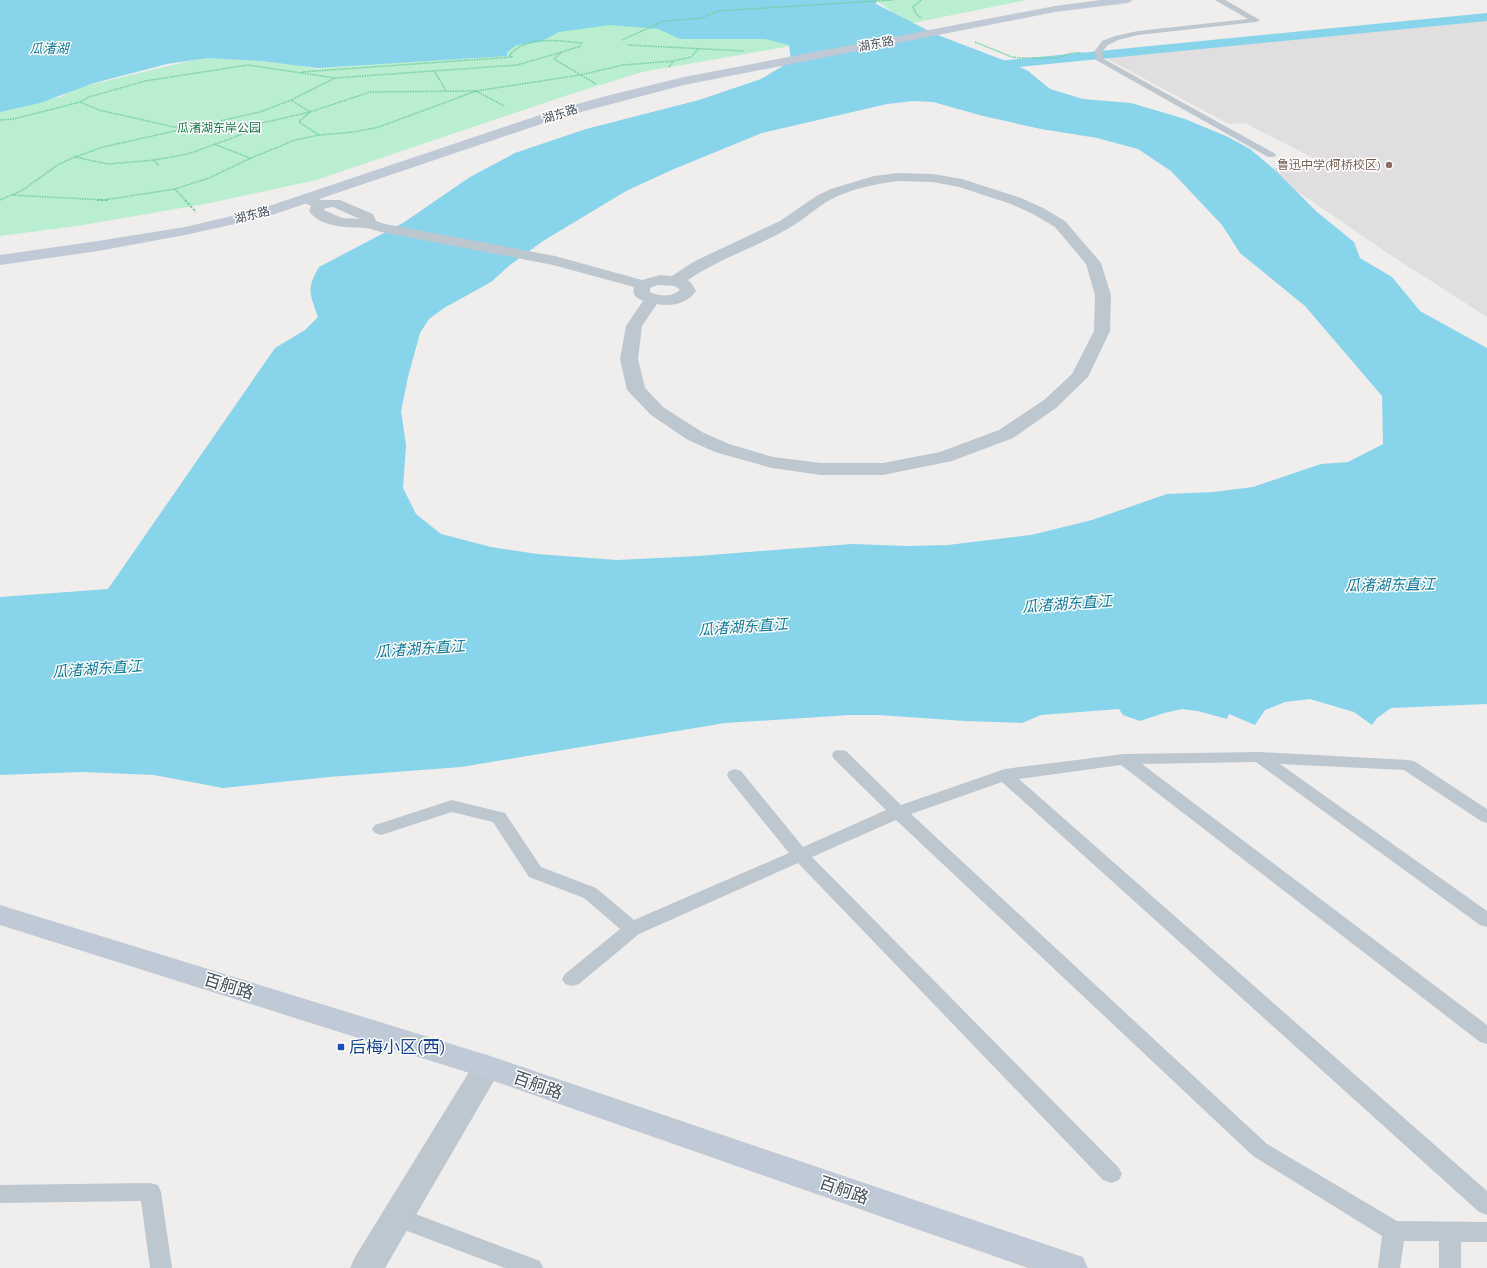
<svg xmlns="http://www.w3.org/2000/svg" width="1487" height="1268" font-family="'IBM Plex Sans','Noto Sans SC',sans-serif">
<rect width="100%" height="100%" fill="#f0eded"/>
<path fill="#e1dedf" d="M1487,17v300l-95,-61 -126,-86 51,-10 -72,-37 -16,1 -127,-68z"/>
<path fill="#baeed0" d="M876,0h151l-119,24z
M608,21l161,14 28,10 -155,27 -74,23 -252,85 -106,23 -133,23 -77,10v-128l61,-11 11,-8 142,-34 28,-1 73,15 188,-18 6,-9z"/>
<path fill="#87d4eb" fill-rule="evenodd" d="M0,0h877l-1,4 59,30 76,29 17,8 22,18 33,10 48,4 54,16 41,17 24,13 26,22 41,41 37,30 6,16 32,19 28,34 67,37v356l-96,4 -14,10 -5,7 -18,-13 -44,-13 -25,3 -20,8 -10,15 -26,-11 -2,5 -29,-8 -16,-2 -18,4 -24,8 -17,-6 -4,-6 -78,6 -19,8 -57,-2 -87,-6h-28l-125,8 -264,44 -132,10 -106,11 -69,-13 -72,-3 -82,3v-178l108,-8 167,-241 30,-18 13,-13c-8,-23 -12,-28 1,-50l84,-44 67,-46 45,-24 71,-24 113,-29 62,-21 30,-18 -2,-16 -24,-6h-85l-22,-10 -48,-4 -51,7 -17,9 -25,4 -10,7v4l-190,12 -55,-7 -55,-3 -40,6 -73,19 -54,20 -40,9zM914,101l19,1 50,14 58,13 56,9 41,11 33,22 51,54 18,28 65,53 77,90 1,48 -35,18 -27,2 -68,23 -39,5 -47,2 -75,26 -61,15 -83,10 -40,1 -56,-2 -154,12 -81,4 -80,-6 -46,-7 -50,-13 -25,-20 -13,-26 3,-43 -5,-34 7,-34 12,-44 9,-14 15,-11 47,-26 19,-17 33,-24 83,-50 48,-22 88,-36 125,-29z"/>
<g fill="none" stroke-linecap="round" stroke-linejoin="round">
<path fill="#87d4eb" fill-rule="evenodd" d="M1487,13v8l-510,50 -5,-1 -2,-3 2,-3 5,-1z"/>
<path stroke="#73cca2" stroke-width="1.5" stroke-dasharray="1.5 1" stroke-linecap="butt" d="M921,0l-8,7 4,8 4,3
M622,40l42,-19 38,-3 15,-7 176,-11
M975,42l37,15 9,1h36l14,-5h11
M628,45l116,6
M581,46l-19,6 -8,7 42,25
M669,67l4,-6 18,-4 8,-9
M302,72l210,-15 -2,-2c16,-20 50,-14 73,-12
M435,72l11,19
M291,100l19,12
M80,102l19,8 84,19
M310,112l-11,10 20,13
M0,120l14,-1 66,-17 9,-5 56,-16 103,-16 87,13 182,-13 45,-13
M214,144l36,14
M75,157l33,7 46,-4 34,-6 47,-17 23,-13 52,-12 60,-20 106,-1 104,-16 43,-10 50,-4
M154,160l5,6
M175,189l11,12
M12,195l92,5 71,-11 34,-11 42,-20 44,-18 24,-5 35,-3 25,-5 97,-36 28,15
M0,200l23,-10 36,-26 16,-7 28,-10 157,-35 31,-12 44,-22"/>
<path stroke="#73cca2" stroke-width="2" stroke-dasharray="2.5 1.5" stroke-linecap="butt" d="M97,200h11
M185,200l11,12"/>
<path fill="#bdc7cf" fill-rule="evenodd" d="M1215,0h10l35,20 -4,2 -118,13 -20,5 -10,5 -6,7 2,7 170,94 2,2 -2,2h-6l-172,-97 -2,-8 8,-11 13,-5 23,-5 110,-12z
M840,750l6,1 55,54 104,-36 119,-15 136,-2 148,8 6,1 73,48v14l-6,-2 -77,-51 -124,-6 207,147v16l-7,-2 -224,-163 -114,2 345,261v19l-7,-2 -359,-277 -102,14 468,412v24l-8,-3 -477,-430 -91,32 356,330 130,77 90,1v20h-26v26h-22v-27h-35l-4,27h-22l4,-32 -129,-80 -357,-336 -84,37 307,311 3,6 -3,6 -8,3 -8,-3 -305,-317 -159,71 -60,50 -7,2 -7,-2 -3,-5 3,-5 55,-45 -36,-31 -55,-21 -36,-55 -41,-10 -71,23 -6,-2 -3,-4 3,-4 77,-25 53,13 36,54 55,21 38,32 155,-67 -60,-74 -2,-4 2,-4 6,-2 6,2 62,76 83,-37 -52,-51 -2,-4 2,-4z
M150,1183l8,2 3,7 11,76h-22l-9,-67 -141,2v-18z
M397,1207l143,54 3,7h-38l-116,-44 -3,-7 3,-7z"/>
<path fill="#bdc7cf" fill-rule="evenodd" d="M898,173l35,1 29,5 59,19 22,10 22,13 36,42 10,32 -1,36 -22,46 -32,31 -43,30 -61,23 -69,14h-62l-49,-7 -57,-16 -27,-12 -37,-25 -24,-25 -7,-31 6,-33 17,-25c-7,-3 -11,-6 -9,-14l-81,-22 -172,-33c-5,-1 -10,-4 -15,-4 -18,-1 -46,0 -57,-17l2,-5 -8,-4 -2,-3 2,-3 5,-1 13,5h19l33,14 3,7 9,3 170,32 87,24 18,-5 12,1 23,-15 85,-40 38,-26 13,-6 43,-13zM898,181l35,1 26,5 52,17 22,10 22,13 31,37 9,31 -1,36 -22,43 -28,26 -45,30 -59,22 -57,11h-62l-48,-6 -44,-13 -27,-12 -39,-25 -18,-19 -7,-29 4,-33 15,-22c14,3 30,0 39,-13l-4,-7 -4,-4c32,-22 69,-33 103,-53 13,-8 24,-18 37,-26 21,-12 47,-17 70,-20zM333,207l27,12 -18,-1 -18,-8 1,-2zM657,285l18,1 5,4c-9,7 -20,7 -30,2v-4z
M487,1055l10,4 5,8 -117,201h-35l5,-11 122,-198z"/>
<path fill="#bfcad6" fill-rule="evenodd" d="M1101,0h32l-5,3 -73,9 -371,73 -122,32 -296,100 -81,18 -87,16 -98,14v-10l98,-14 87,-14 72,-17 295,-99 54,-15 78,-19 371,-71z
M0,905l487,150 584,198 12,4 5,11h-60l-546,-191 -482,-152z"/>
</g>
<circle fill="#8d6e63" stroke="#fff" stroke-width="1.5" cx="1389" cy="165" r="4"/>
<rect fill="#1a4fb4" stroke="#fff" stroke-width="1.5" x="337" y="1043" width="8" height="8" rx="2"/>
<g text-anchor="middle" stroke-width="3" stroke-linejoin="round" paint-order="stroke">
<g font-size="12" fill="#45505a" stroke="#fff">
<text transform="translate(876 44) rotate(-11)" y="4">湖东路</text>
<text transform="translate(560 114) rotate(-18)" y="4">湖东路</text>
<text transform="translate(252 215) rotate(-14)" y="4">湖东路</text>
</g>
<g font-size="12" fill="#177b4b" stroke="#fff">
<text x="219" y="132">瓜渚湖东岸公园</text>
</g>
<g font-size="12" fill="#785e54" stroke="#fff" text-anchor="end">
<text x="1381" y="169">鲁迅中学(柯桥校区)</text>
</g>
<g font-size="13" font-style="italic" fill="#0c7c9f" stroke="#fff">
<text x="49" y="53">瓜渚湖</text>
</g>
<g font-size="15" font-style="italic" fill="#0c7c9f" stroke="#fff">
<text transform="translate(1390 585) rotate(-1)" y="5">瓜渚湖东直江</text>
<text transform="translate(1067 604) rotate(-4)" y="5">瓜渚湖东直江</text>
<text transform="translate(743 627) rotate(-4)" y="5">瓜渚湖东直江</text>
<text transform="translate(420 649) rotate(-4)" y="5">瓜渚湖东直江</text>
<text transform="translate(97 669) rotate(-4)" y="5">瓜渚湖东直江</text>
</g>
<g font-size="17" fill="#45505a" stroke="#fff">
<text transform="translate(229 986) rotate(17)" y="6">百舸路</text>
<text transform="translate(538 1085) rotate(19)" y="6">百舸路</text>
<text transform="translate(844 1190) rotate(19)" y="6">百舸路</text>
</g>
<g font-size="17" fill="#164399" stroke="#fff" text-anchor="start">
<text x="349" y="1053">后梅小区(西)</text>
</g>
</g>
</svg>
